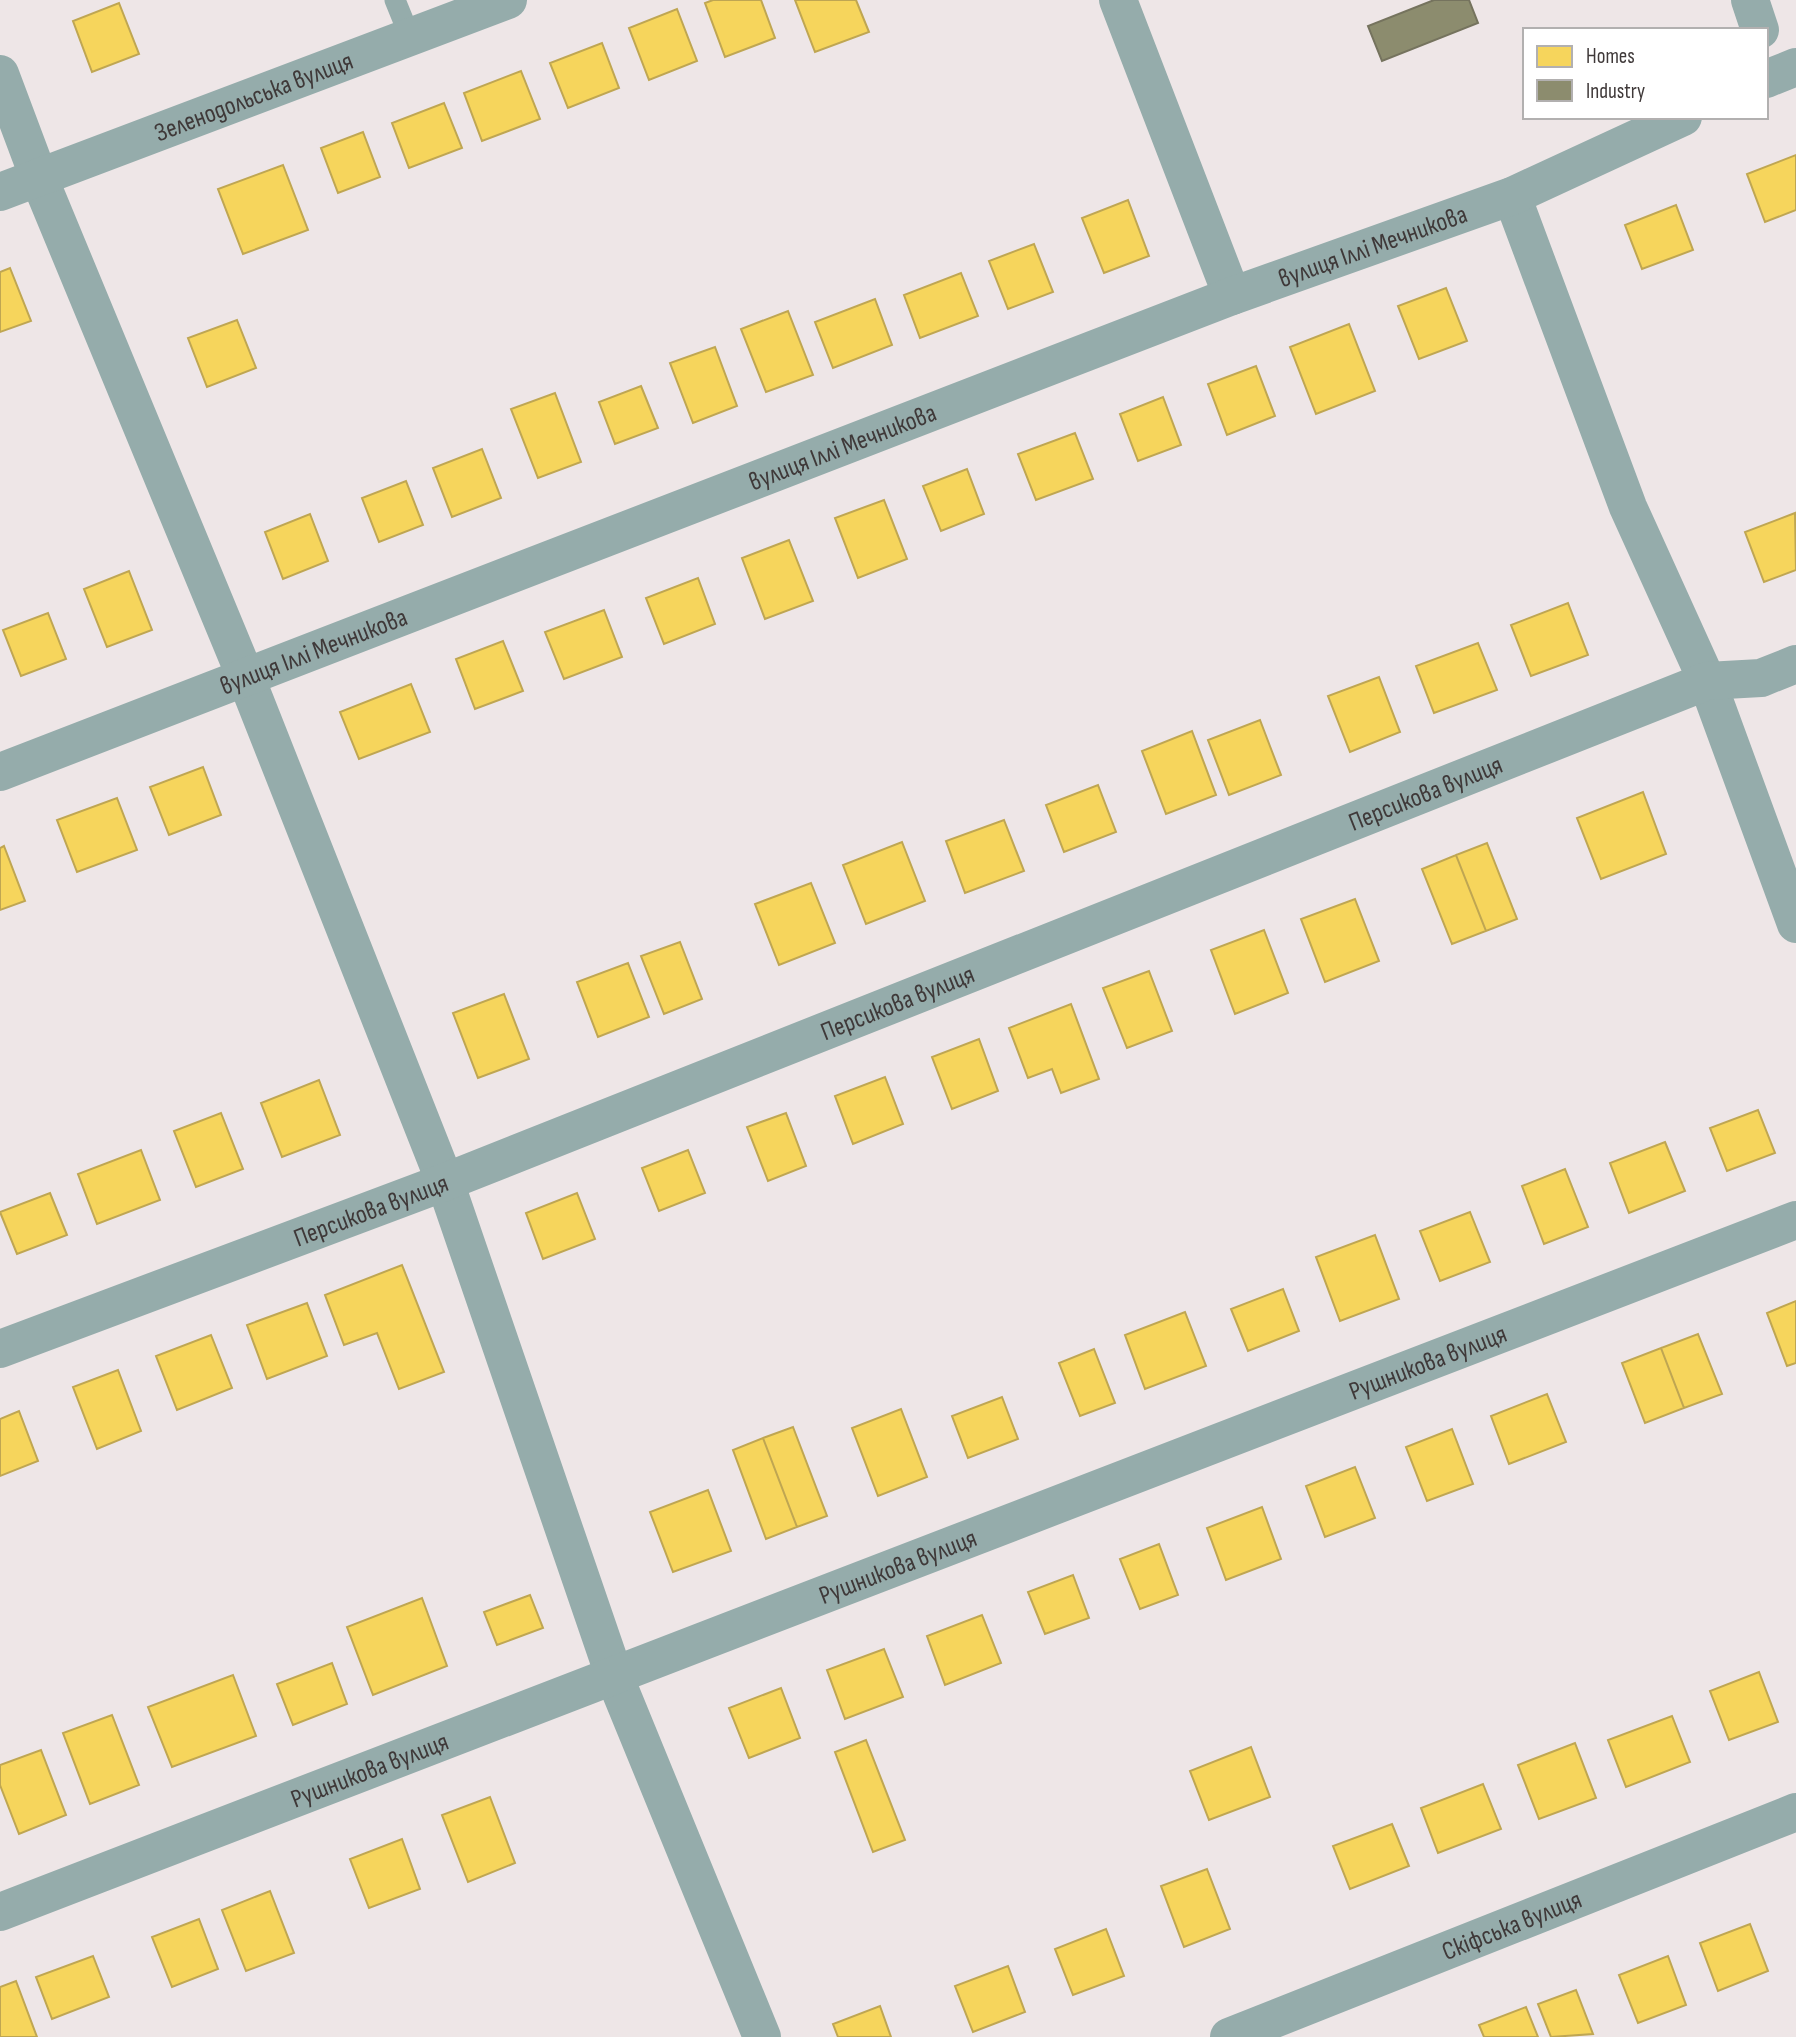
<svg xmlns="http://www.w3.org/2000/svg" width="1796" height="2037" font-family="'Sofia Sans Condensed',sans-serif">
<rect width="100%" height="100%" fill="#eee6e7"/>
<path fill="#f6d55c" stroke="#bfa652" stroke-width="2" d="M713,0h48l14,38 -50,19 -20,-54z
M795,0h61l13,32 -54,20z
M119,3l20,51 -47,18 -19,-51z
M677,9l20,52 -48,19 -20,-52z
M602,43l17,45 -51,20 -18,-45z
M521,71l19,48 -58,22 -18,-48z
M444,103l18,45 -53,20 -17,-45z
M363,132l17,45 -42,16 -17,-45z
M1796,155v55l-31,12 -18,-48z
M283,165l25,65 -65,24 -25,-65z
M1128,200l21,56 -45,17 -22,-55z
M1676,205l17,45 -51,19 -17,-44z
M1034,244l19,48 -45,17 -19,-48z
M10,268l21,53 -31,11v-60z
M961,273l17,43 -58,22 -16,-43z
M1446,288l21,53 -48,18 -21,-53z
M875,299l17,46 -59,23 -18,-46z
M788,311l25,64 -47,17 -25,-63z
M237,320l19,48 -49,19 -19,-49z
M1349,324l26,67 -59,23 -26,-67z
M715,347l22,59 -44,17 -23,-60z
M1256,366l19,50 -48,19 -19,-51z
M641,386l17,42 -43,16 -16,-42z
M555,393l26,69 -43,16 -27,-69z
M1163,397l18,48 -43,16 -18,-47z
M1075,433l18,46 -57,21 -18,-46z
M482,449l19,49 -49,19 -19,-49z
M967,469l17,45 -43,17 -18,-45z
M406,481l17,44 -44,17 -17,-44z
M884,500l23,59 -49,19 -23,-60z
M1795,513l1,57 -32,12 -19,-50z
M310,514l18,47 -45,18 -18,-47z
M789,540l24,61 -48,18 -23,-61z
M129,571l23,59 -45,17 -23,-58z
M698,578l17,46 -51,20 -18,-46z
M1568,603l20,52 -57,21 -20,-51z
M604,610l18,47 -58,22 -19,-47z
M48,613l18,46 -45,17 -18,-46z
M503,641l20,50 -48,18 -19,-50z
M1478,643l19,47 -63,23 -18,-47z
M1379,677l21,55 -50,20 -22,-56z
M411,684l19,48 -71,27 -19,-47z
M1260,720l21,55 -52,20 -21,-55z
M1192,731l24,64 -50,19 -24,-63z
M203,767l18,48 -52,20 -19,-48z
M1098,785l18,47 -52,20 -18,-47z
M1643,792l23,62 -65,25 -24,-61z
M117,798l20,52 -60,22 -20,-52z
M1004,820l20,51 -59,22 -19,-52z
M902,842l23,59 -59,23 -23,-59z
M1487,843l30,76 -31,12 -30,-76z
M4,846l21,55 -25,9v-62z
M1456,855l30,76 -34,13 -30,-75z
M811,883l24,60 -56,22 -24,-61z
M1355,899l24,62 -54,21 -24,-63z
M1264,930l24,63 -53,21 -24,-64z
M680,942l22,57 -38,15 -23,-58z
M628,963l21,54 -51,20 -21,-55z
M1149,971l23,60 -45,17 -24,-60z
M504,994l25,65 -51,19 -25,-65z
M1071,1004l28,75 -38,14 -9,-24 -24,9 -19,-50z
M979,1039l19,52 -46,18 -20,-52z
M885,1077l18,47 -50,20 -18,-48z
M319,1080l21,55 -58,22 -21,-54z
M1758,1110l17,43 -48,18 -17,-43z
M221,1113l22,56 -47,18 -22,-56z
M786,1113l20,53 -38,15 -21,-54z
M1665,1142l20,49 -56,22 -19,-50z
M141,1150l19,50 -63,24 -19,-50z
M688,1150l17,43 -46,18 -17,-43z
M1565,1169l23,58 -44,17 -22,-58z
M50,1193l17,42 -50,19 -17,-42z
M577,1193l18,46 -52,20 -17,-46z
M1470,1212l20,50 -50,19 -20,-50z
M1375,1235l24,64 -59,22 -24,-64z
M402,1265l42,107 -45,17 -22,-56 -33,12 -19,-50z
M1283,1289l16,42 -51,20 -17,-42z
M1796,1301v62l-9,3 -20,-53z
M307,1303l20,53 -60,23 -20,-54z
M1185,1312l21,54 -61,23 -20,-54z
M1698,1334l24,60 -38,14 -23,-60z
M211,1335l21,53 -55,22 -21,-54z
M1661,1348l23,60 -39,15 -23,-60z
M1094,1349l21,54 -35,13 -21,-53z
M118,1370l23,61 -44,18 -24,-62z
M1547,1394l19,48 -57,22 -18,-48z
M1002,1397l16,42 -50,19 -16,-42z
M901,1409l26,68 -49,19 -26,-68z
M19,1411l19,50 -38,15v-57z
M793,1427l34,89 -30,11 -34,-89z
M1452,1429l21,55 -46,17 -21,-54z
M763,1438l34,89 -31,12 -33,-89z
M1355,1467l20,51 -50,19 -19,-51z
M708,1490l23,61 -58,21 -23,-60z
M1262,1507l19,52 -55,21 -19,-52z
M1159,1544l19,51 -38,14 -20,-50z
M1073,1575l16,43 -44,16 -17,-42z
M530,1595l13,33 -46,17 -13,-33z
M422,1598l25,68 -74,29 -26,-68z
M982,1615l19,48 -56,22 -18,-49z
M884,1649l19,48 -58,22 -18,-49z
M332,1663l15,41 -54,21 -16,-41z
M1759,1672l19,50 -49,18 -19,-49z
M233,1675l23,61 -84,31 -24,-60z
M781,1688l19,50 -51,20 -20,-50z
M112,1715l27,70 -49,19 -27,-71z
M1672,1716l18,46 -64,25 -18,-47z
M866,1740l39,100 -32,12 -38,-100z
M1575,1743l21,55 -57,21 -21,-54z
M1251,1747l19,50 -61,23 -19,-49z
M41,1750l25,65 -47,19 -19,-49v-20z
M1483,1784l18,45 -63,24 -17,-45z
M490,1797l25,66 -47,19 -26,-67z
M1392,1824l17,42 -59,23 -17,-43z
M402,1839l18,50 -51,19 -19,-49z
M1207,1869l23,60 -46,18 -23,-61z
M270,1891l24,62 -48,18 -24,-61z
M199,1919l19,50 -46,18 -20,-50z
M1750,1924l18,47 -50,20 -18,-48z
M1106,1929l18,47 -51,19 -18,-46z
M93,1956l16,41 -57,22 -16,-42z
M1668,1956l18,49 -48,18 -19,-48z
M1008,1966l17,46 -52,20 -18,-46z
M16,1981l21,56h-37v-50z
M1576,1990l17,44 -42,3 -13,-33z
M880,2006l11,31h-53l-5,-13z
M1526,2007l12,30h-54l-5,-12z"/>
<path fill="#8c8c6e" stroke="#75735e" stroke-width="2" d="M1434,0h35l9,23 -96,38 -14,-35z"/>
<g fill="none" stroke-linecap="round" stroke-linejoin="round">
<path stroke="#95acab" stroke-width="21" d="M395,0l15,37"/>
<g stroke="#95acab" stroke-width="38">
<path d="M1118,0l114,296"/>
<path d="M1750,0l10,30"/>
<path d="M0,74l39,104 207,500 199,504 170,496 147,359"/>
<path d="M1766,79l30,-12"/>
<path id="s1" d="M0,192l508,-192"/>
<path d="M1512,196l116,311 79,174 89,243"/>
<path id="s2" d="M0,772l1232,-476 280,-100 171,-79"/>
<path id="s3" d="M0,1349l445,-167 1262,-501 54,-3 35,-14"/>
<path id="s4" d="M0,1912l1796,-692"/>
<path id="s5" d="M1229,2037l567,-225"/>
</g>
</g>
<g text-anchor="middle" stroke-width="7" stroke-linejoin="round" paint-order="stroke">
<g font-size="26" fill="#3f3939" stroke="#fff">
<text dy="9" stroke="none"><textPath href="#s1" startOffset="271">Зеленодольська вулиця</textPath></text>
<text dy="9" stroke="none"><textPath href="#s2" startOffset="1470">вулиця Іллі Мечникова</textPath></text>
<text dy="9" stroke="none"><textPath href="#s2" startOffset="903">вулиця Іллі Мечникова</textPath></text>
<text dy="9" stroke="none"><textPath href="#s2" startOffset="336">вулиця Іллі Мечникова</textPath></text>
<text dy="9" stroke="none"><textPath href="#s3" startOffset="1530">Персикова вулиця</textPath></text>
<text dy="9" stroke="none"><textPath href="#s3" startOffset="962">Персикова вулиця</textPath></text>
<text dy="9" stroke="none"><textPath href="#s3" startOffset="396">Персикова вулиця</textPath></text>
<text dy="9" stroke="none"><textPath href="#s4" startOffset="1530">Рушникова вулиця</textPath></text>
<text dy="9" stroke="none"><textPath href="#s4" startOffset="962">Рушникова вулиця</textPath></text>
<text dy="9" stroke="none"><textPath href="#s4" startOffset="396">Рушникова вулиця</textPath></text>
<text dy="9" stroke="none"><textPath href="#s5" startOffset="304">Скіфська вулиця</textPath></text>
</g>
</g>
<rect x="1523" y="28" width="245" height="91" fill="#ffffff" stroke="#b2b0b0" stroke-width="2"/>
<rect x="1537" y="46" width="35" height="21" fill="#f6d55c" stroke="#b2b0b0" stroke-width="2"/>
<text x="1586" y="63" font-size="21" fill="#3f3939">Homes</text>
<rect x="1537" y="80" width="35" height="21" fill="#8c8c6e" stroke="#b2b0b0" stroke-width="2"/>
<text x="1586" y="98" font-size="21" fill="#3f3939">Industry</text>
</svg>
